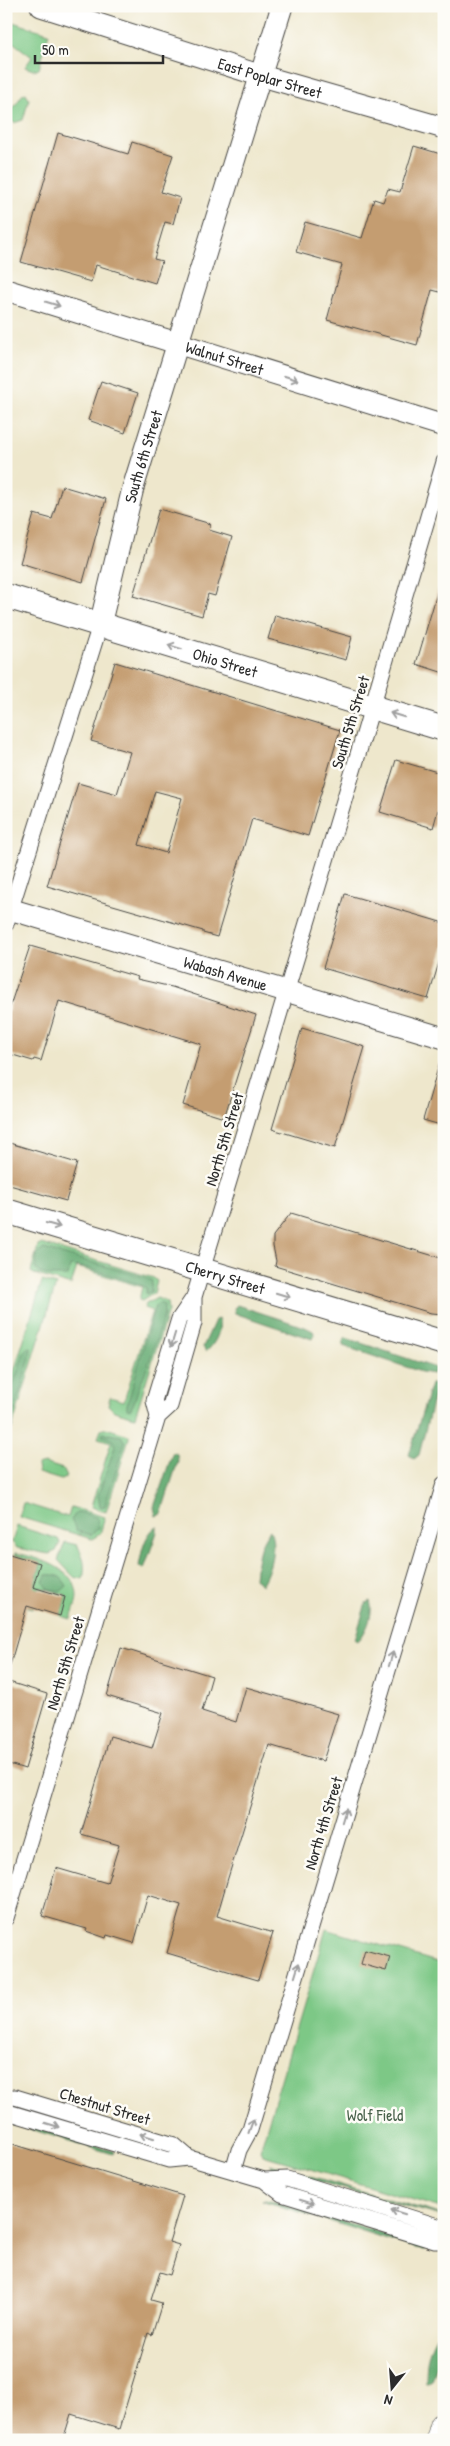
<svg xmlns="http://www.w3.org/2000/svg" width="450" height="2446" font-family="'Patrick Hand',sans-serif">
<rect width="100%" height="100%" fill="#fdfcf7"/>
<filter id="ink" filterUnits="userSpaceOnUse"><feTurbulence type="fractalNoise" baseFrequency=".02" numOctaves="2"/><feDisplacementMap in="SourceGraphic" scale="10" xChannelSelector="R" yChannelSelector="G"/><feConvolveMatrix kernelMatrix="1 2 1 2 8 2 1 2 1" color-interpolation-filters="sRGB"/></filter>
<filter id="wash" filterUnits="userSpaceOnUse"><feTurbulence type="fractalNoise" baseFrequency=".0096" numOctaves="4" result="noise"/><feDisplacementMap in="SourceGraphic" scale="20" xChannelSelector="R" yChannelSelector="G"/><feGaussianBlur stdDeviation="1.12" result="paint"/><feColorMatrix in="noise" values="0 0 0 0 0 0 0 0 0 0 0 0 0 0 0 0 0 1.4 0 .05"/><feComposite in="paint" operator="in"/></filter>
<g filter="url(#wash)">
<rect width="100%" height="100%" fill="#eee7cc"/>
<path fill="#7dc886" stroke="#547a58" d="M6,20l43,13 -10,36 -6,1 -8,-3 7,-10 -26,-20z
M26,93l3,6 -6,21 -9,3 -7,-6 16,-23z
M42,1244l112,34 3,3 -3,12 -12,8 -3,-1 3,-13 -65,-20 -6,18 -37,-11 -3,-2 7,-26z
M42,1281l14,4 -50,162v-50z
M157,1298l10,4 1,9 -33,106 -21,-6 -6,-6 2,-8 14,4 28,-90 -8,-3 2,-4z
M106,1428l23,7v3l-23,74 -15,-5 20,-65 -13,-4 3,-8z
M44,1463l19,6 4,8 -6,3 -23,-7 -1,-8z
M23,1503l45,14 3,-10 34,10 -5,17 -8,5 -73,-22z
M17,1526l41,13 2,4 -4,8 -7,3 -32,-6 -5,-6z
M65,1542l12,3c7,10 9,22 6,34l-9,-2 -16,-17z
M15,1553c21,4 62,15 62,43 0,7 -4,16 -6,23l-10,-3 5,-21 -27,-8 -7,22 -4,-1 13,-45 -26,-8z
M326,1929l118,35v245l-181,-54 -3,-5z"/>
<path fill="#66ac73" stroke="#486c4f" d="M44,1249l100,28 8,4 -1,11 -5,2v-6l-7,-4 -52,-16 -17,-2 -2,10h-17l-12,-3 -4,-4 2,-15z
M159,1303l5,2v10c-7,24 -14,47 -24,70 -4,9 -4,16 -10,25l-3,-1v-4l28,-99z
M237,1305l68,22 8,4 2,5 -3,3 -72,-24 -5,-2 -1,-5z
M218,1319c5,11 -4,26 -12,33l-3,-5 12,-27z
M346,1338l90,30 -3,6 -12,-2 -78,-26v-5z
M27,1348h4l-1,10 -24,81v-32l18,-55z
M431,1384h3l1,7 -16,64 -5,4 -5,-4z
M103,1433l18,3 4,6 -20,64 -5,1 -2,-12 17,-49 -3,-6 -10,-4z
M173,1452l4,2 1,7 -17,53 -5,2 -2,-9z
M76,1513h8l14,5 1,10 -8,7 -14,-4 -6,-11z
M157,1526v6l-13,37 -5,-3c3,-15 5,-31 18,-40z
M270,1530c7,15 0,42 -9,55l-6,-7c2,-17 3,-34 15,-48z
M46,1575c12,-1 15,1 21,11l-6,5 -12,-2 -6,-7z
M370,1601c4,12 -3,31 -12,40l-3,-2 11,-36z
M8,2119l106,32 -1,3 -106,-32z
M270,2164l169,50 1,2 -169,-48z
M266,2199l161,47 -2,4 -5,-1 -159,-49z
M441,2329l3,3v10l-12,38 -6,3c0,-21 2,-37 15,-54z"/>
<g id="blocks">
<path fill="#c49d71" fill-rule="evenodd" d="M58,133l70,21 4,-12 41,13 -12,37 19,6 -7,26 -8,-2 -11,37 8,2 -7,22 -59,-18 -5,17 -70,-20z
M414,146l30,9v138l-12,-3 -15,55 -90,-25 15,-55 -46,-13 9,-30 57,16 12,-39 9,3 5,-13 12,3z
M101,381l37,12 -13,40 -37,-13z
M62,486l44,13 -23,83 -63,-19 14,-49 18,5z
M159,509l52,15 -2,6 23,7 -17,59 -7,-2 -6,22 -69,-20z
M441,580h3v93l-28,-9z
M275,615l77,22 -6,23 -78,-21z
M115,662l225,68 -32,106 -56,-17 -35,118 -14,-4v-2l-156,-45 31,-103 39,11 13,-42 -39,-11zM155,791l27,7 -16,55 -27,-8z
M396,760l48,14v38l-6,-2 -5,18 -53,-16z
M345,894l99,29v23l-16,53 -105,-31z
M30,946l108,31 -1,2 35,8 84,28 -32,103 -41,-13 18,-61 -142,-43 -18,60 -7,-2 -1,2 -27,-8v-35z
M302,1028l63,19 -30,101 -63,-19z
M440,1061l4,1v64l-21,-6z
M6,1142l71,21 -11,38 -60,-17z
M291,1213l153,46v55l-13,-1 -156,-47 1,-5 -3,-15v-10z
M6,1553l34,10 -7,24 32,10 -5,19 -33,-10 -17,59 -4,-1z
M121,1648l91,28 -10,35 34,11 10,-35 92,27 -15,47 -54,-16 -41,133 -11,38 56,17 -15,47 -91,-27 14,-48 -33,-10 -14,48 -27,-8 -1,3 -20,-7 1,-2 -45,-13 14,-48 51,15 12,-38 -38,-11 29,-98 42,12 11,-35 -56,-17z
M6,1681l41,13 -22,75 -19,-6z
M365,1950l25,7 -4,14 -25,-7z
M6,2142l177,54 -14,46 10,3 -9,30 -10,-3 -9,28 11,3 -10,32 -4,-2 -29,96 -48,-15 -8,26h-57z"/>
</g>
</g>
<g filter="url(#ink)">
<use href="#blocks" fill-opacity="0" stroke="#484743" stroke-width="1"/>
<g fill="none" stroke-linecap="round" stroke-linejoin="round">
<defs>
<path id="street" d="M6,924l94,-299
M158,1417l-4,-16 25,-82 15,-22
M6,1918l152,-501 12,-11 24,-83v-26l171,-566 79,-269
M6,2098l9,-1 159,48 15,13
M6,2109l5,4 158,47 20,-2 75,22 23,-1 157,49
M233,2171l6,-21 11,-20 194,-646
M264,2180l18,14 153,47h9"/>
<g id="secondary">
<path id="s1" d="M41,6l221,70 182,52"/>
<path id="s2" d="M6,290l438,136"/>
<path id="s3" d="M100,625l33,-137 149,-482"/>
<path id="s4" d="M6,908l438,130"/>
</g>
<g id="primary">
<path id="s5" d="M6,596l438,133"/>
<path id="s6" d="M6,1211l438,132"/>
</g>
<path id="highway" d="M440,2440l4,-14"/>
</defs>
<use href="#street" stroke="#484743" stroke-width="17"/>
<use href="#secondary" stroke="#484743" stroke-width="23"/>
<use href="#primary" stroke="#484743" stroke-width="26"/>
<use href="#highway" stroke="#484743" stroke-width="29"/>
<use href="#street" stroke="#fff" stroke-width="15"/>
<use href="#secondary" stroke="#fff" stroke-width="21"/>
<use href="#primary" stroke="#fff" stroke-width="24"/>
<use href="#highway" stroke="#fff" stroke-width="28"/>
</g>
<defs><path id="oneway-shaft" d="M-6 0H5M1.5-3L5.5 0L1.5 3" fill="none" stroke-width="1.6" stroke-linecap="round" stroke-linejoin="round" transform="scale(1.25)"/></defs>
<g stroke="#a0a0a0">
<use href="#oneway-shaft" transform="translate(53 304) rotate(17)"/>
<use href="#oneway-shaft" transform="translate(291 378) rotate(17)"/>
<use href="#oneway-shaft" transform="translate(175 647) rotate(-163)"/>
<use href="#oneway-shaft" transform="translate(397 715) rotate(-163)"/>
<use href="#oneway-shaft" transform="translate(53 1225) rotate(16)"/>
<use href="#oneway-shaft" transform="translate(283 1295) rotate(17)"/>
<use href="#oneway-shaft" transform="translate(173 1340) rotate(107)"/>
<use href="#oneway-shaft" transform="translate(391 1659) rotate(-73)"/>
<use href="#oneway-shaft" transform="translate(344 1815) rotate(-73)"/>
<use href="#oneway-shaft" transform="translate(297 1970) rotate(-73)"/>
<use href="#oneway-shaft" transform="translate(52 2125) rotate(17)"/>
<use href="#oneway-shaft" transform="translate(251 2126) rotate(-70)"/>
<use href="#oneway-shaft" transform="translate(147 2136) rotate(-163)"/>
<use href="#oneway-shaft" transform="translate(307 2202) rotate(17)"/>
<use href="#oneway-shaft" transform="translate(398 2212) rotate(-163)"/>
</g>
</g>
<g text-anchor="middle" stroke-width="5" stroke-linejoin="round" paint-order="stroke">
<g font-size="16" fill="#2b2b2b" stroke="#fdfcf7">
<text dy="6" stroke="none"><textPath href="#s1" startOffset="240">East Poplar Street</textPath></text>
<text dy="6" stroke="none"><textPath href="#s2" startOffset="229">Walnut Street</textPath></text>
<text dy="6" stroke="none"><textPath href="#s3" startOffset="174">South 6th Street</textPath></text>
<text dy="6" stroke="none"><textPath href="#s5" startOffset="229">Ohio Street</textPath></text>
<text transform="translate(350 722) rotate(-73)" y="6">South 5th Street</text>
<text dy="6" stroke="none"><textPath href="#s4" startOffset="229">Wabash Avenue</textPath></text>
<text transform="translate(224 1139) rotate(-73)" y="6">North 5th Street</text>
<text dy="6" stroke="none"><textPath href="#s6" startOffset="229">Cherry Street</textPath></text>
<text transform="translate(65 1663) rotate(-73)" y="6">North 5th Street</text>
<text transform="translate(323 1823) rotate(-73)" y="6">North 4th Street</text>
<text transform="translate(105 2106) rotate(17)" y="6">Chestnut Street</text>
</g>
<g font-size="16" fill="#48624b" stroke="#fdfcf7">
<text x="375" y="2121">Wolf Field</text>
</g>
</g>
<rect width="450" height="2446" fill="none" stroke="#fdfcf7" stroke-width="25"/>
<g transform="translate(392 2388) rotate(197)" stroke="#fdfcf7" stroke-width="4" paint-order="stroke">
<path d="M0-4L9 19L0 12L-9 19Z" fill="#2b2b2b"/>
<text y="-8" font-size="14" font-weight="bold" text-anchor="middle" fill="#2b2b2b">N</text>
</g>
<path d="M35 55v8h128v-8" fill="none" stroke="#2b2b2b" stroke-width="2.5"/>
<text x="42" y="55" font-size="15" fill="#2b2b2b" stroke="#fdfcf7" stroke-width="4" paint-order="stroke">50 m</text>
</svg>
